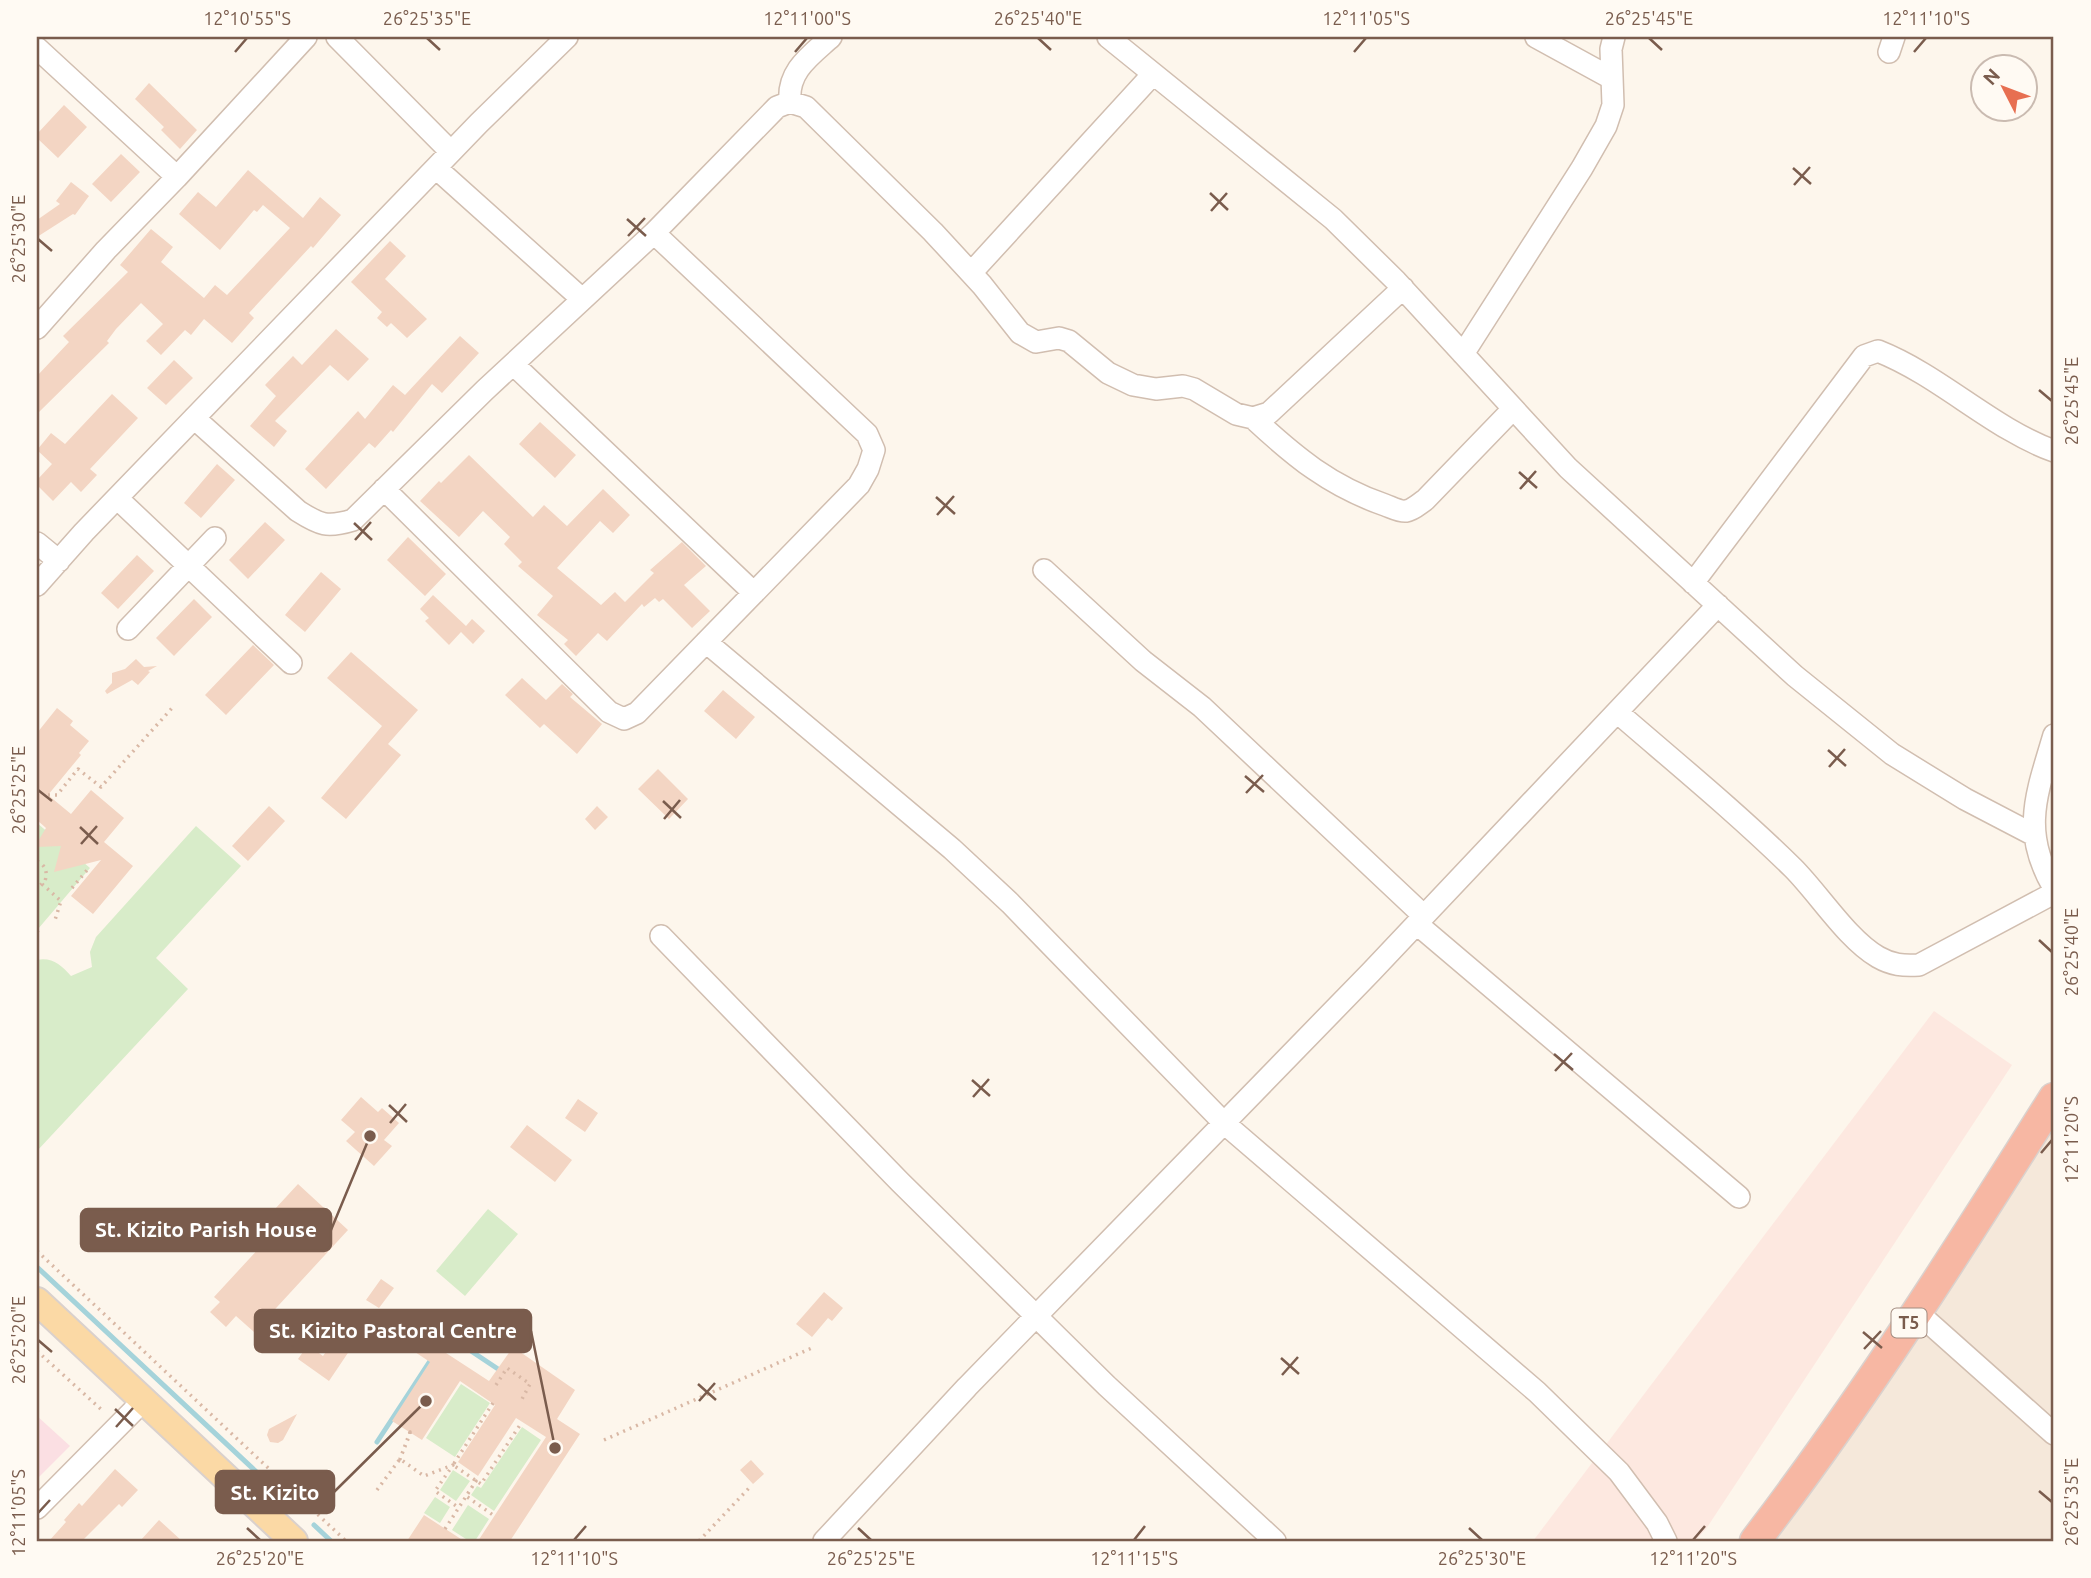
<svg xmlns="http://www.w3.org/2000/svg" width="2091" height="1578" font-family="Ubuntu,sans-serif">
<rect width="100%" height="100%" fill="#fdf6ec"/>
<path fill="#f5e8da" d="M2054,1121v420h-286z"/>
<path fill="#fde8e0" d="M1934,1011l78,54 -306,464 -11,12h-162z"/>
<path fill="#fbdfe3" d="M37,1416l33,30 -33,33z"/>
<path fill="#d8ecc9" d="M37,823l53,45 -52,61 -1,-1z
M196,826l45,40 -85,92 32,31 -151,162v-191c15,-3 24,5 34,16l21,-9 -2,-15 6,-15z
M488,1209l30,25 -53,62 -29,-25z
M461,1384l29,19 -35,54 -29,-19z
M522,1427l19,13 -47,71 -23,-16 6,-9 4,2z
M453,1470l17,11 -14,20 -16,-11z
M435,1497l15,10 -10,16 -16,-10z
M468,1505l21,14 -14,22h-6l-17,-11z"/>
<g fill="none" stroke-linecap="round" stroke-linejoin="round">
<path stroke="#a5d3da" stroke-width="5" d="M37,1267l257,240
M377,1442l70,-107 54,36
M314,1525l17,16"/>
</g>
<path fill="#f3d5c3" d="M149,83l48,47 -17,19 -19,-19 3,-3 -29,-28z
M64,105l23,22 -29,31 -21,-20v-4z
M121,154l19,18 -29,30 -19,-18z
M248,170l55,48 17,-21 21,18 -28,33 -2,-2 -62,67 5,5 -22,25 -28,-24 -13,16 -6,-5 -24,25 -15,-14 17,-17 -22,-21 -25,26 -9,12 2,2 -72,71v-38l32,-34 -6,-6 65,-64 -8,-7 31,-36 22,18 -12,15 43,36 11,-13 12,10 63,-67 -27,-23 -6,7 -3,-2 -34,40 -41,-36 19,-22 18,15z
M71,182l18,14 -14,19 -2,-1 -36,23v-17l23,-16 -4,-3z
M390,241l16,15 -21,23 42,40 -20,19 -16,-15 -4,4 -10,-9 5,-6 -31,-30z
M336,329l33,30 -21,22 -18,-16 -55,56 12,10 -13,16 -24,-21 26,-30 -11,-11 28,-29 9,9z
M460,336l19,17 -37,40 -10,-9 -39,48 -2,-2 -16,18 -6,-5 -43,46 -21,-20 53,-58 7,8 28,-34 12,10z
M174,360l19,18 -27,27 -19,-17z
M112,394l26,24 -48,51 7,6 -16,17 -10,-10 -18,19 -16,-16v-5l15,-16 -15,-14 14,-17 14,11z
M540,422l36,33 -21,23 -36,-34z
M469,455l64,62 11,-12 23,21 36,-37 27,26 -17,18 -13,-12 -43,47 44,37 14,-13 10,10 29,-29 -4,-3 32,-28 24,24 -22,19 26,26 -18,17 -29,-29 -4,3 -4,-4 -11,9 -2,-3 -35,37 -9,-8 -22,23 -12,-12 4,-4 -31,-25 16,-19 -35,-30 4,-4 -18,-18 6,-7 -27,-26 -24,26 -39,-36 19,-20 2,2z
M217,464l18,16 -34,38 -17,-15z
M265,522l20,18 -37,39 -19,-19z
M408,537l38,37 -21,22 -38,-36z
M137,555l17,16 -36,38 -17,-16z
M321,572l20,17 -36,43 -20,-17z
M433,595l33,31 6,-7 13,12 -12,13 -12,-12 -12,13 -24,-24 4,-3 -9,-9z
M194,599l18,18 -38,39 -18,-18z
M253,645l21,20 -48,50 -21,-20z
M351,652l67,58 -30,34 13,11 -55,64 -25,-21 61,-72 -55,-48z
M136,659l8,8 13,-1 -9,5 2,1 -12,13 -6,-5 -25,14 -2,-3 7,-8v-10l13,-4z
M522,678l24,22 16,-16 11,10 -3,3 32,27 -25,30 -33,-30 -4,4 -35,-33z
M723,690l32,27 -19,22 -32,-28z
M57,708l16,13 -3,4 19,16 -10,12 2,2 -33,40 23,19 20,-24 33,28 -20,24 29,24 -40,48 -22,-18 30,-36 -47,12 7,-26 -24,1v-4l9,-15 -9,-8v-87z
M658,769l30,30 -19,20 -31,-30z
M269,806l16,15 -37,40 -16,-15z
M597,806l11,11 -13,13 -10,-11z
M361,1097l17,15 4,-4 17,15 -15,17 8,6 -18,20 -28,-25 9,-9 -14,-12z
M578,1099l20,14 -13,19 -20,-14z
M527,1125l45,35 -17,22 -45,-35z
M298,1184l50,46 -94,102 -18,-16 -10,11 -16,-15 10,-10 -6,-5 47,-51 -11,-10z
M381,1279l13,9 -15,20 -13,-8z
M824,1292l19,16 -11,13 -4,-3 -16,19 -16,-13z
M343,1327l15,11 -29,43 -31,-22 10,-14 15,11z
M423,1338l66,43 24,-34 62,43 -18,29 23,15 -70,107h-32l68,-104 -30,-19 -38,58 -20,-14 37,-57 -35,-24 -38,59 -30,-19 38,-59 -15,-10z
M297,1414l-14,26 -5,3 -8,-1 -3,-7 2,-6z
M751,1460l13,14 -11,10 -13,-14z
M115,1469l23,21 -16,17 -3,-3 -37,37h-33l17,-19 -2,-2 15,-17 3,3z
M424,1515l40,26h-57z
M159,1520l23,21h-42z"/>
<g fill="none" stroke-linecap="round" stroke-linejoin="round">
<defs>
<path id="minor" d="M337,37l114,115
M1108,37l225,182 63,62 172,187 227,208 97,78 73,45 69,36
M1536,37l75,41
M37,48l140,129
M1889,52l5,-15
M790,102c-3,-31 20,-46 41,-65
M436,168l146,131
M971,273l182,-199
M37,328l69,-78 71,-73 129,-140
M1463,354l119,-186 24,-42 7,-21 -2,-56 3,-12
M513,364l241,229
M194,418l104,93c22,14 29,17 55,9l132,-130 169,-157 123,-126 13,-5 16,5 127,125 49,53 38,48 16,9 23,-4 10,3 39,32 25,12 23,4 27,-3 11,3 42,25 17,4 16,-5 134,-125
M1253,418c42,39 77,68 132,87 6,2 15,7 21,6 7,-1 13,-7 19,-11l88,-91
M384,489l225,223 15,7 13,-6 222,-228 9,-16 6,-19 -7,-16 -213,-201
M117,498l174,165
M37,543l22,18
M1044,570l99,91 59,46 222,209
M1693,583l171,-227 14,-5c63,25 113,77 176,100
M37,585l47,-53 395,-409 88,-86
M128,629l87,-91
M706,642l246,207 58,54 214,220 313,269 82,80 38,51 9,18
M1617,712c59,51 120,101 176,156 26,26 54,71 85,89 14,8 25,9 41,8l135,-72
M2054,735c-17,58 -34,96 0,153
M1417,924l322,273
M661,936l239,246 207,204 168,155
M1917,1312l137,122
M37,1508l106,-107
M824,1541l143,-154 404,-415 347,-367"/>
<path id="major" d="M37,1301l257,240"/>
<path id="highway" d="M1755,1541c108,-141 204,-292 299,-443"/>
</defs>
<use href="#minor" stroke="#d1beb0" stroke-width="24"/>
<use href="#major" stroke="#dad1cd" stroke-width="30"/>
<use href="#highway" stroke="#dad1cd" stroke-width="33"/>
<path stroke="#d9b8a5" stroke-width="3.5" stroke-dasharray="2 5" stroke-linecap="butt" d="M48,795h9l21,-26 23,18 72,-80
M37,861c8,4 11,10 8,20l-8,7
M42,884l19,17 -6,19
M72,888l16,-19
M37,932l6,3
M37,1251l309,290
M37,1351l67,61
M496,1385l11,-17 23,16 -9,17
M493,1403l-40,62 28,19 41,-62
M410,1432v2l-10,25z
M604,1440l210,-93
M377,1490l23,-31 24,17 29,-11 -18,26 24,17
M445,1529l31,-48 -10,15 27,19
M699,1541l51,-54"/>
<use href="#minor" stroke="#fff" stroke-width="21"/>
<use href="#major" stroke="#fbd9a5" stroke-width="26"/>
<use href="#highway" stroke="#f7b7a3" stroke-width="30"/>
</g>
<path fill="none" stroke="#7a5c4d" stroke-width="2.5" d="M427,38l13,12M1038,38l13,12M1649,38l13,12M235,52l12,-14M795,52l12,-14M1354,52l12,-14M1914,52l12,-14M1793,168l18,16M1794,185l16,-18M1210,193l18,17M1211,211l16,-18M627,219l19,17M628,236l17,-18M38,239l14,12M2039,390l13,11M1519,472l18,16M1520,489l16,-18M936,497l19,17M937,515l17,-19M354,523l18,17M355,540l16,-18M1828,750l18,16M1829,767l16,-18M1245,776l19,16M38,790l14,11M1246,793l17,-18M663,801l18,17M664,819l16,-19M80,827l18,17M81,844l16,-18M2039,940l13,12M1554,1054l19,16M1555,1071l17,-18M972,1080l18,16M973,1097l16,-18M389,1105l18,17M390,1123l16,-19M2041,1153l11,-13M1863,1332l19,16M38,1340l14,12M1864,1349l17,-18M1281,1358l18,16M1282,1375l16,-18M698,1384l18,16M699,1401l16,-18M115,1409l18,17M116,1427l17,-19M2039,1491l13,11M38,1513l12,-13M247,1528l13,12M858,1528l13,12M1469,1528l13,12M574,1540l12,-14M1134,1540l11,-14M1693,1540l12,-14"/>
<g text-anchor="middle" stroke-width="7" stroke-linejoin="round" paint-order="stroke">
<rect fill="#fffaf3" stroke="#a28b7f" stroke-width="2" x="1891.5" y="1308.5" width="35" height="29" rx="5"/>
<g font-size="18" font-weight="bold" fill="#7a5c4d">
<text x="1909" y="1329">T5</text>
</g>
</g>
<path fill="none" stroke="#7a5c4d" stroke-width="2.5" d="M370 1136L331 1230M555 1448L531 1331M426 1401L334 1492"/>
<g fill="#7a5c4d" stroke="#fffaf3" stroke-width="2.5">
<circle cx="370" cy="1136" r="7"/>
<circle cx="555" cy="1448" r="7"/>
<circle cx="426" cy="1401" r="7"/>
</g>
<g fill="#7a5c4d" stroke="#7a5c4d" stroke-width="2.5">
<rect x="81" y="1209" width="250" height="42" rx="7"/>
<rect x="255" y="1310" width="276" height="42" rx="7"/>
<rect x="216" y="1471" width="118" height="42" rx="7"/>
</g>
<g font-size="21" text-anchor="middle" font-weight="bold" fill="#fff">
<text x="206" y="1237">St. Kizito Parish House</text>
<text x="393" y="1338">St. Kizito Pastoral Centre</text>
<text x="275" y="1500">St. Kizito</text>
</g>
<rect width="2091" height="1578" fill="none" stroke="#fffaf3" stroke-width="77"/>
<g transform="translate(2004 88) rotate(312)"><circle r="33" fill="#fffaf3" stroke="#cabbb1" stroke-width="2"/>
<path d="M0-5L12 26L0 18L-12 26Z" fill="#e76f51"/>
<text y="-10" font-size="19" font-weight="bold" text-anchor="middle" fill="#7a5c4d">N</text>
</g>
<rect x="38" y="38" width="2014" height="1502" fill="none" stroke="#7a5c4d" stroke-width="2.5"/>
<g font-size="18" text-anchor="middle" fill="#7a5c4d">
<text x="247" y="25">12°10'55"S</text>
<text x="427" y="25">26°25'35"E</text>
<text x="807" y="25">12°11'00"S</text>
<text x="1038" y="25">26°25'40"E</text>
<text x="1366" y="25">12°11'05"S</text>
<text x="1649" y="25">26°25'45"E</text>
<text x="1926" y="25">12°11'10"S</text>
<text transform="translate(19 239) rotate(-90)" y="6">26°25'30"E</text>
<text transform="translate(2072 401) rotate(-90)" y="6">26°25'45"E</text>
<text transform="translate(19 790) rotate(-90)" y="6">26°25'25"E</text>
<text transform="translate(2072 952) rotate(-90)" y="6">26°25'40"E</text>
<text transform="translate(2072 1140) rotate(-90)" y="6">12°11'20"S</text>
<text transform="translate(19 1340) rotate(-90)" y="6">26°25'20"E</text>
<text transform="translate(2072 1502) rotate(-90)" y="6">26°25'35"E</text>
<text transform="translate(19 1513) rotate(-90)" y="6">12°11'05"S</text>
<text x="260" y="1565">26°25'20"E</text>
<text x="574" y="1565">12°11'10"S</text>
<text x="871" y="1565">26°25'25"E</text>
<text x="1134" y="1565">12°11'15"S</text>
<text x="1482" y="1565">26°25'30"E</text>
<text x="1693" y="1565">12°11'20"S</text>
</g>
</svg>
